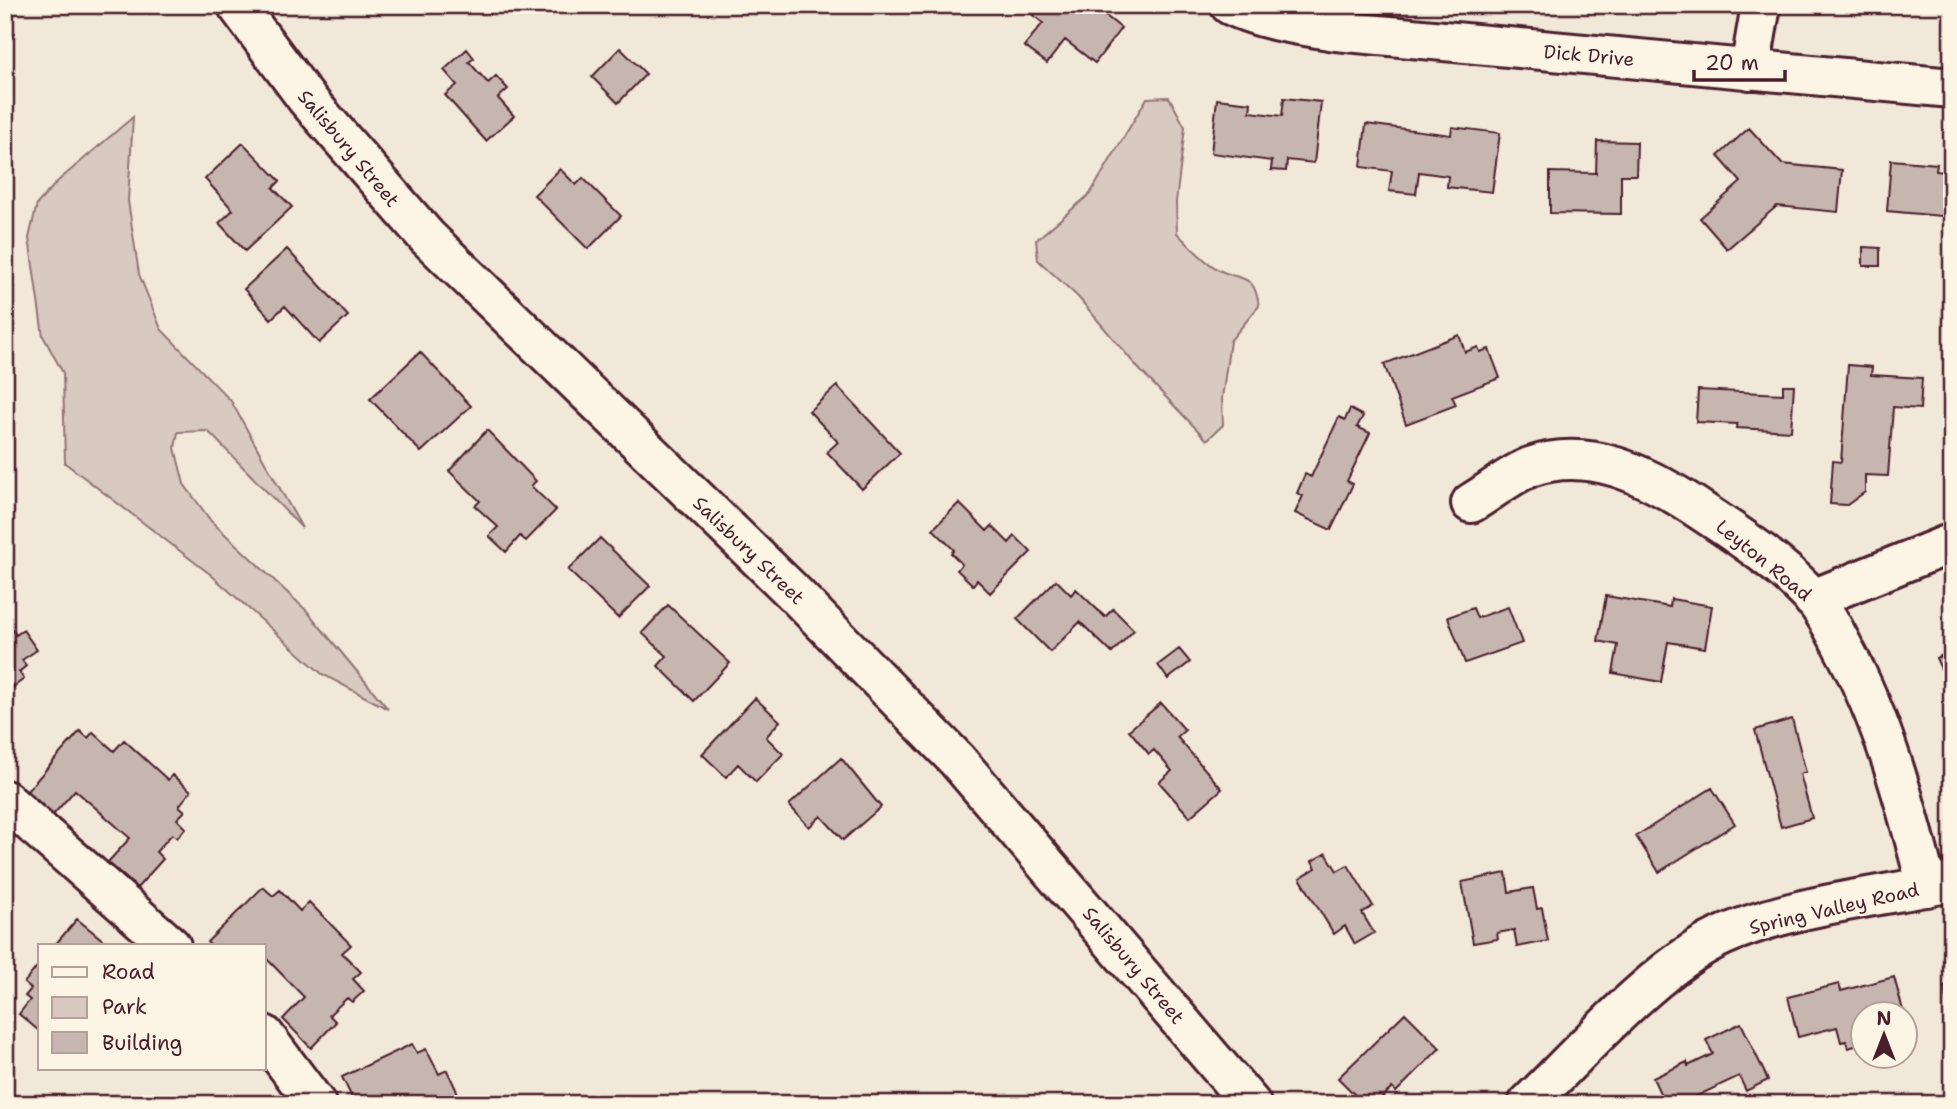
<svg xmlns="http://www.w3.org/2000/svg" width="1957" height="1109" font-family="'Shantell Sans',sans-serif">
<rect width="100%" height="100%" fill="#f1e8da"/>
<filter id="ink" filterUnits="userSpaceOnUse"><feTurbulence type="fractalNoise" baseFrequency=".0143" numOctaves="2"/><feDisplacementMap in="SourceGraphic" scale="14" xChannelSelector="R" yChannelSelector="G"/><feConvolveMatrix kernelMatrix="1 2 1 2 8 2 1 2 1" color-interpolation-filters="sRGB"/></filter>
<g filter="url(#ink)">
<path fill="#d8cac0" stroke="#917476" stroke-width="2" d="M1169,97l16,30 -9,75 1,31c12,12 27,29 42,37 24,12 35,2 40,36l-29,35 -8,57 1,27 -16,15 -69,-72 -60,-71 -40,-37 -2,-20 54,-46 57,-96z
M133,117l-5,84 11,73 22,55 70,72 71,127 -94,-97 -30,1 -3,16 9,36 27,37 96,90 81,98 -66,-35 -112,-100 -145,-111 -2,-90 -20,-37 -14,-98 8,-34 21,-23z"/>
<path fill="#c7b6af" stroke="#4a1f2b" stroke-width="2" d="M1020,5h72l29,23 -26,35 -30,-23 -18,23 -23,-17 19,-23z
M1870,5h33l-31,9z
M620,48l26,26 -28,29 -26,-26z
M467,49l7,9 -5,4 19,21 8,-7 12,13 -10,9 16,18 -28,25 -41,-46 12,-10 -13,-15z
M1284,98l37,4 -7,61 -27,-3 -1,11 -15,-1 1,-9 -61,-8 6,-54 34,4 -1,9 32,4z
M1366,124l85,11 1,-8 48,6 -8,59 -45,-5 1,-11 -29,-4 -3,22 -27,-3 3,-20 -31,-4z
M1749,128l33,36 60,6 -4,42 -61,-6 -50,43 -27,-31 41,-36 -23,-26z
M1597,141l40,1 -1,33h-15v39l-71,-1v-41l46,1z
M243,143l37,38 -7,7 19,19 -47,44 -26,-28 14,-13 -28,-31z
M1891,160l46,4 -1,7 16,2v44l-65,-6z
M560,169l16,16 7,-7 38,38 -33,33 -54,-54z
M1863,247l17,1v18h-17z
M287,249l61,67 -29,27 -34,-37 -14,13 -27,-30z
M1459,335l6,17 13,-5 2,5 9,-3 11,29 -48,18 4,9 -50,19 -22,-60z
M420,352l51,54 -50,46 -51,-53z
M1848,365l24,2 -1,8 51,3 -2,31 -27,-2 -5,69 -23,-1v17l-18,13 -17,-1 3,-43 8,1z
M1783,385h11l-3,46 -55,-3 1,-4 -41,-2 2,-32 85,4z
M837,386l63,67 -38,36 -35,-37 11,-10 -29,-31z
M1350,409l13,7 -6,11 13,6 -23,48 6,3 -22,46 -36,-17 8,-17 -6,-3 8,-19 6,3 28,-60 6,3z
M487,430l49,51 -5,5 25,24 -30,31 -6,-5 -14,16 -17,-16 9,-9 -23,-21 5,-5 -31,-30z
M959,503l28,28 5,-5 17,17 6,-7 16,16 -41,41 -13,-13 -4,5 -16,-15 5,-6 -11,-11 3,-3 -21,-21z
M600,538l50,48 -32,32 -50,-48z
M1056,580l15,15 5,-6 29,28 8,-8 21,21 -22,23 -32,-31 -30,30 -33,-33z
M1606,596l64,11 1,-8 41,7 -7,42 -37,-6 -7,40 -48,-9 5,-28 -20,-4z
M668,605l62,58 -36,38 -36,-35 9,-10 -25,-23z
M1508,607l14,36 -57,20 -17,-46 25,-9 4,10z
M5,619l11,16 7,-5 14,20 -15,10 4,6 -7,6 5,7 -19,14z
M1179,649l11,13 -22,17 -10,-14z
M1952,651v40h-1l-15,-33z
M755,698l25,23 -14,16 17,17 -27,28 -18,-18 -12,13 -24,-23z
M1161,703l24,27 -8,7 45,52 -32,28 -31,-35 13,-11 -18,-21 -5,4 -20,-24z
M1792,719l14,53 -6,2 12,44 -31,9 -26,-97z
M80,731l8,7 5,-6 21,19 10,-11 44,40 4,-5 19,16 -12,15 6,5 -8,8 9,9 -9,10 -5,-4 -16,18 7,7 -26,29 -29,-26 22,-24 -55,-48 -22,25 -26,-24z
M841,758l40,49 -38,33 -22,-24 -12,11 -20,-22z
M1712,788l23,36 -76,48 -23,-36z
M1326,853l11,18 11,-6 25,41 -11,7 12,20 -19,11 -10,-18 -11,8 -34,-56 16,-10 -4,-7z
M1506,873l3,19 24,-4 4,21 5,-1 6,33 -31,6 -3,-17 -17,3 1,6 -25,4 -11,-61z
M263,887l10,9 7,-6 20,21 9,-9 42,43 -9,8 19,19 -8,7 11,12 -12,11 -5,-4 -18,17 7,7 -25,26 -28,-29 21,-22 -40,-41v-10h-53l-4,-4z
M77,919l27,22 -4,5h-46z
M40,963v66l-1,2 -20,-17 11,-14 -5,-4 6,-7 -7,-6z
M1894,977l10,37h-42v30l-14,4 -2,-7 -5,1 -4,-15 -39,10 -10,-40 51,-13 2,7z
M1952,984v31h-4l-4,-29z
M1405,1013l35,35 -44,44 -4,-4 -17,16h-11l-26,-26z
M1741,1023l27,57 -22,11 -7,-15 -59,28h-15l-12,-26 34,-16 1,4 25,-12 -7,-14z
M412,1044l5,9 9,-4 13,25 8,-4 16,34h-72l-4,-7 -13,7h-19l-13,-27z"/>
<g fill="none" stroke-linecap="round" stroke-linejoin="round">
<defs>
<path id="minor" d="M1230,5c33,16 70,20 106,26l616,57
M1750,70l11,-65
M1471,503c19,-11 39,-28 59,-36 59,-21 116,8 164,39 41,27 84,55 118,91 13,14 22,33 31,50 41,75 63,157 84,240
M1813,599l139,-56
M5,800l166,146
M264,1035l52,69
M1528,1104c50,-49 122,-130 182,-162 67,-35 167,-45 242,-60"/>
<path id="major" d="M237,5l69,93 121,139 364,353 166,170 294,344"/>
</defs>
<use href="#minor" stroke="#4a1f2b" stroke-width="44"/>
<use href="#major" stroke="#4a1f2b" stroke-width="44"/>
<use href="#minor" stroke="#fcf5e5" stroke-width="38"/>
<use href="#major" stroke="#fcf5e5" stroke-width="38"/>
</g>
</g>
<g text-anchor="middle" stroke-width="5" stroke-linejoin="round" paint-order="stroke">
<g font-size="19" fill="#4a1f2b" stroke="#fcf5e5">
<text transform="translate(1589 55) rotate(5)" y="7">Dick Drive</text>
<text transform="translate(349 148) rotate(50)" y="7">Salisbury Street</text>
<text transform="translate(749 550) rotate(44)" y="7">Salisbury Street</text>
<text transform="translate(1764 560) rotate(39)" y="7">Leyton Road</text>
<text transform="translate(1834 908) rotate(-13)" y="7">Spring Valley Road</text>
<text transform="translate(1134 965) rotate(50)" y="7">Salisbury Street</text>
</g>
</g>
<rect width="1957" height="1109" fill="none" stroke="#fcf5e5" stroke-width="28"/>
<rect x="14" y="14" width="1929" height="1081" fill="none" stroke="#4a1f2b" stroke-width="2.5" filter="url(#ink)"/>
<rect x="38" y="944" width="228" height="126" fill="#fcf5e5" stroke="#b59f9b" stroke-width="2"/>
<rect x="52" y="967" width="35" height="10" fill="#fcf5e5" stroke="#b59f9b" stroke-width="2"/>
<text x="102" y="979" font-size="21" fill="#4a1f2b">Road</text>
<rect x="52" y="997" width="35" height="21" fill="#d8cac0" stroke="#b59f9b" stroke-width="2"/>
<text x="102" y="1014" font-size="21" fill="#4a1f2b">Park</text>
<rect x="52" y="1032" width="35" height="21" fill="#c7b6af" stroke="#b59f9b" stroke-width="2"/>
<text x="102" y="1050" font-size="21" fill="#4a1f2b">Building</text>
<g transform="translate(1884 1035)"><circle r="33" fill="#fcf5e5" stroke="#b59f9b" stroke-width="2"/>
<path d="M0-5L12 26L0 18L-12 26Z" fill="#4a1f2b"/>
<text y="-10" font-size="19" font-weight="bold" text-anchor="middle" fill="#4a1f2b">N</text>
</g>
<path d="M1694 70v10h91v-10" fill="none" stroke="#4a1f2b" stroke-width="3.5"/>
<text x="1705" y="70" font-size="21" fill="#4a1f2b" stroke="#fcf5e5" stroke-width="5" paint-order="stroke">20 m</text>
</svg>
